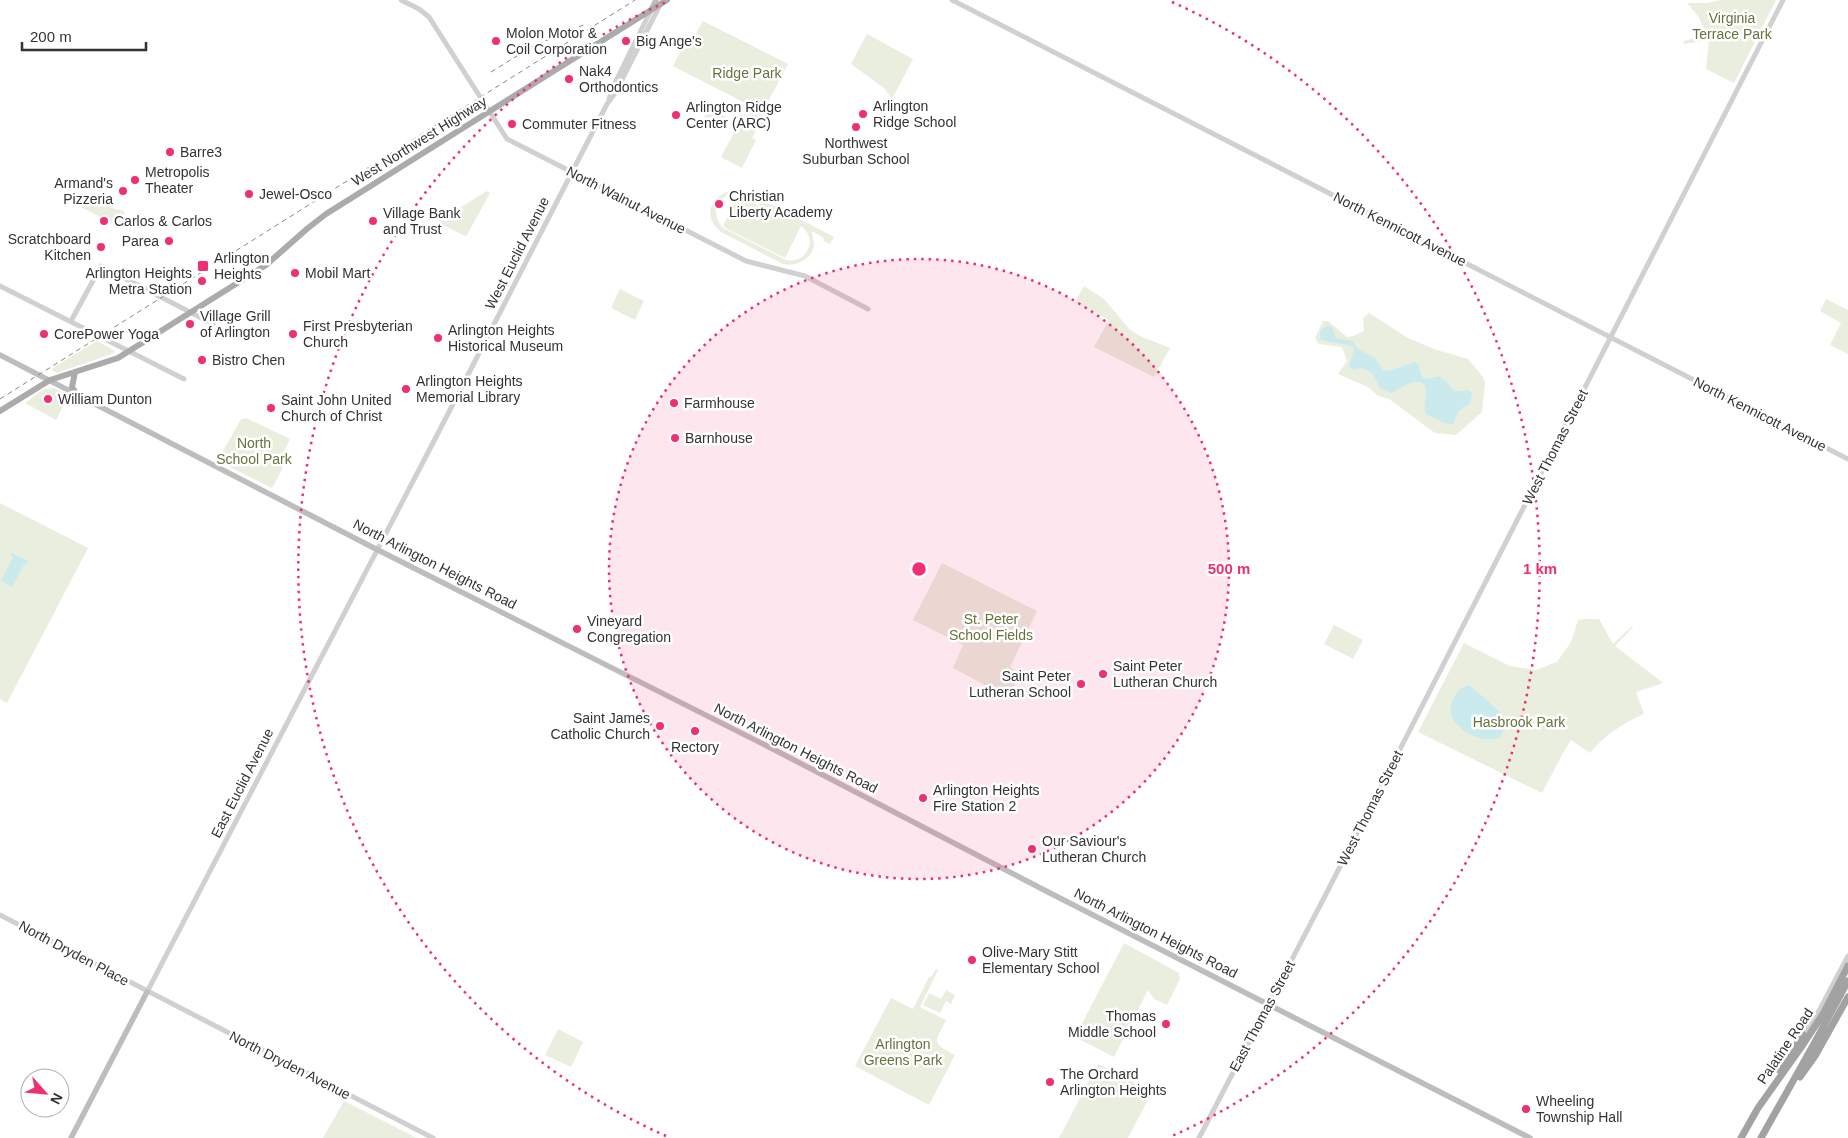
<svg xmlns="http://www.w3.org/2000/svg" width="1848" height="1138" font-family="Arial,sans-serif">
<rect width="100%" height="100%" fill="#fff"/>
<path fill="#eaeede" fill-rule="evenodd" d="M1720,0h56l-42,83 -28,-14 3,-29 -25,4v-3l23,-6 -9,-19 -11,-13h21z
M703,21l85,43 -25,47 5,1 -3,12h-6l-7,14 4,2 -14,28 -21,-11 28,-52 -76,-39 13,-26 6,1z
M867,34l46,25 -21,40 -8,-11 -33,-24z
M709,108l21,11 -3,10 -17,-9 3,-6 -3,5 -6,-2z
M738,189l6,1 90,47 -4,7 -7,-3 1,-3 -12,-7c0,4 2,9 2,13 -1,15 -18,23 -31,20l-62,-32c-22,-18 -7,-40 17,-43zM732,193l7,1 49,26 -49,-24 -16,30 4,3 58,29 16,-32c18,13 6,38 -15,34l-63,-32c-12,-14 -8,-29 9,-35z
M487,191l3,2 -23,42 -2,1 -22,-11 -2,-3 2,-4z
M86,193l29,16 9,2 1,4 -6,9 -3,1 -37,-19z
M1084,286l20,13 26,31 10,6 30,12 -16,29 -60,-30 15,-27 -34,-18z
M620,289l24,12 -9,19 -24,-12z
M1826,299l22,11v44l-18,-9 11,-22 -21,-12z
M1369,313l39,25 26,11 34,10 15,18 2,6 -3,29 -26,23 -21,-2 -46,-34 -11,-3 -10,-9 -30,-13 9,-13 -5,-14 -23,-3 -4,-6 8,-17h5l19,16 6,-1 11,-5 -1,-13z
M97,341l18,10 -1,2 -57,20 -5,-3 1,-2z
M54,388l15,7 -13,25 -31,-17 19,-14z
M246,418l44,21 -7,14 6,3 -17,32 -52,-26 -1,-4 22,-39z
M0,503l88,45 -81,155 -7,-4z
M942,563l95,48 -27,56 10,7 -10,19 -10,-4 -2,3 -45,-24 10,-23 -50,-25z
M1585,619h14l14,25 19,-18 1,1 -18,19 48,37 -27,9 8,22c-21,9 -39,21 -54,39l-19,-13 -8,13 -21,40 -124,-61 46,-89 46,23 26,4 21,-8 14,-20 7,-22z
M1334,625l29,15 -10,19 -29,-15z
M1124,943l55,30 1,6 -13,26 -13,-6 -6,-9 -34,67 -39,-20z
M936,969l2,1 -18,37 26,13c-11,23 -16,22 9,35l-26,50 -74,-39 36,-68 22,11 16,-32 3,-1z
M946,990l9,5 -4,9 -5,-3 -6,12 -17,-8 6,-12 12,6z
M558,1029l25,13 -12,25 -26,-12z
M1098,1064l54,28 -24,46h-69z
M344,1101l73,37h-94z"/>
<path fill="#caeaee" d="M1328,326l4,1 4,11 16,3 6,8 17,9 8,12 5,1 27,-9 3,2 4,13c8,5 12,-2 19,0 7,3 9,13 15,14 3,1 9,-1 13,-1l3,3 -2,10 -12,9 -5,13 -8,-2 -19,-9c-4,-10 3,-22 -2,-30 -11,-7 -22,4 -33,9l-11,-5 -8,-15 -10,-5 -9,2 -4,-5 5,-15 -1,-4 -32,-6c-3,-8 0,-11 7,-14z
M12,553l16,8 -1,2h-2l-13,24 -11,-6 12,-24 -2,-2z
M1468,685l4,2 29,26 4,15 -5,9c-15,7 -41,-4 -48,-20 -5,-12 4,-28 16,-32z"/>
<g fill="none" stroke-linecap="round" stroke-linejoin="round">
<path stroke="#d0d0d0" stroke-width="5" d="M401,0l18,9 10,8 78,122 239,122 59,15 63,33
M952,0l896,459
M609,99l4,-12 38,-77
M0,286l184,93
M71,321l30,-55 112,58
M0,915l433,223
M147,992l288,-553 172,-335 8,-11 46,-90
M1803,1035l17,-26 28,-53
M1199,1138l127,-244 457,-894"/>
<path stroke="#bdbdbd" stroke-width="5.5" d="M651,10l5,-10
M0,355l372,192 397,200 277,144 484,247
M71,1138l76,-146"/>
<path stroke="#ababab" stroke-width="6" d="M75,372l-3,15 5,8
M0,411l50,-31 68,-22 148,-93 42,-37 18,-14 341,-214"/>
<path stroke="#a2a2a2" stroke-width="7" d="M1779,1070l24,-35
M1800,1077l15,-21 33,-59
M1741,1138l17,-30 44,-62 21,-32 25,-48
M1761,1138l54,-96 33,-61"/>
<path stroke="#888" stroke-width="1" stroke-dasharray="5 4" stroke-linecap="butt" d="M491,72l42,-26 53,-22
M0,399l635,-399"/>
</g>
<circle cx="919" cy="569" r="310" fill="#f02e73" fill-opacity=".12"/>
<g fill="none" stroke="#f02e73" stroke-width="2.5" stroke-dasharray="2.5 5">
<circle cx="919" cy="569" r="310"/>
<path d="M666 1136A621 621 0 0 1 666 2M1172 2A621 621 0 0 1 1172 1136"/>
</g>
<g fill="#f02e73" stroke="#fff" stroke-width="2">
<circle cx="496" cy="41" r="5"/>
<circle cx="626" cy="41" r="5"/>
<circle cx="569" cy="79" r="5"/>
<circle cx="863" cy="114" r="5"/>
<circle cx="676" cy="115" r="5"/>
<circle cx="512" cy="124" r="5"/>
<circle cx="856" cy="127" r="5"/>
<circle cx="170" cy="152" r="5"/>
<circle cx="135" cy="180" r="5"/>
<circle cx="123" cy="191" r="5"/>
<circle cx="249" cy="194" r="5"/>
<circle cx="719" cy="204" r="5"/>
<circle cx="104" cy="221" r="5"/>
<circle cx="373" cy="221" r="5"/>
<circle cx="169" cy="241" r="5"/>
<circle cx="101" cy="247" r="5"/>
<rect x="197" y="260" width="12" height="12" rx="2.5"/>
<circle cx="295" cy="273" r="5"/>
<circle cx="202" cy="281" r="5"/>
<circle cx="190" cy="324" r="5"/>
<circle cx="44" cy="334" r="5"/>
<circle cx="293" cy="334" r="5"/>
<circle cx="438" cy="338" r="5"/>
<circle cx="202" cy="360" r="5"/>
<circle cx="406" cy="389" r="5"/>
<circle cx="48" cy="399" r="5"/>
<circle cx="674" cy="403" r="5"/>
<circle cx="271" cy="408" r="5"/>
<circle cx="675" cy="438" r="5"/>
<circle cx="577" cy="629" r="5"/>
<circle cx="1103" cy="674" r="5"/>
<circle cx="1081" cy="684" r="5"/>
<circle cx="660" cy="726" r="5"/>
<circle cx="695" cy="731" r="5"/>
<circle cx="923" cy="798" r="5"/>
<circle cx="1032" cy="849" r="5"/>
<circle cx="972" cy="960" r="5"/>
<circle cx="1166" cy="1024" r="5"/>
<circle cx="1050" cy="1082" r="5"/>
<circle cx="1526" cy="1109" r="5"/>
</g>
<g text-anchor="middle" stroke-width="5" stroke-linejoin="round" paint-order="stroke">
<g font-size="14" fill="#65733c" stroke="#fff">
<text x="1732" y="23">Virginia<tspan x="1732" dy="16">Terrace Park</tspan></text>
<text x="747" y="78">Ridge Park</text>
<text x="254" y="448">North<tspan x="254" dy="16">School Park</tspan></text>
<text x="991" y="624">St. Peter<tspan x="991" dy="16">School Fields</tspan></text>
<text x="1519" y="727">Hasbrook Park</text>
<text x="903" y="1049">Arlington<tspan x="903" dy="16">Greens Park</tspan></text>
</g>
<g font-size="14" fill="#333" stroke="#fff" text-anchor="start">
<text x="506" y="38">Molon Motor &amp;<tspan x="506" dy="16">Coil Corporation</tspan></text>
<text x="636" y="46">Big Ange's</text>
<text x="579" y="76">Nak4<tspan x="579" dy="16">Orthodontics</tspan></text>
<text x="873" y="111">Arlington<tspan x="873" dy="16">Ridge School</tspan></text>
<text x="686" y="112">Arlington Ridge<tspan x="686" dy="16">Center (ARC)</tspan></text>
<text x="522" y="129">Commuter Fitness</text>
<text x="856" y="148" text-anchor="middle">Northwest<tspan x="856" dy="16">Suburban School</tspan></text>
<text x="180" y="157">Barre3</text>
<text x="145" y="177">Metropolis<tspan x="145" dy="16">Theater</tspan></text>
<text x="113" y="188" text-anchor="end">Armand's<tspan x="113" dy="16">Pizzeria</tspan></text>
<text x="259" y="199">Jewel-Osco</text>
<text x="729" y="201">Christian<tspan x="729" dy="16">Liberty Academy</tspan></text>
<text x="383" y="218">Village Bank<tspan x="383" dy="16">and Trust</tspan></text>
<text x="114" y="226">Carlos &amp; Carlos</text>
<text x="91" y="244" text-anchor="end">Scratchboard<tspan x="91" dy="16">Kitchen</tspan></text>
<text x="159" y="246" text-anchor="end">Parea</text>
<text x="214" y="263">Arlington<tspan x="214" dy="16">Heights</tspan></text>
<text x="192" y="278" text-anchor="end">Arlington Heights<tspan x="192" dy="16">Metra Station</tspan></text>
<text x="305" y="278">Mobil Mart</text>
<text x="200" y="321">Village Grill<tspan x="200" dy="16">of Arlington</tspan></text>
<text x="303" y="331">First Presbyterian<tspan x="303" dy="16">Church</tspan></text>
<text x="448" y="335">Arlington Heights<tspan x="448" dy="16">Historical Museum</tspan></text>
<text x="54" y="339">CorePower Yoga</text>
<text x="212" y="365">Bistro Chen</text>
<text x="416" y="386">Arlington Heights<tspan x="416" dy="16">Memorial Library</tspan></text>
<text x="58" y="404">William Dunton</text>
<text x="281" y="405">Saint John United<tspan x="281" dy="16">Church of Christ</tspan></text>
<text x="684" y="408">Farmhouse</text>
<text x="685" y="443">Barnhouse</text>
<text x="587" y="626">Vineyard<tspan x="587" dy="16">Congregation</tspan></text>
<text x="1113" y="671">Saint Peter<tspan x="1113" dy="16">Lutheran Church</tspan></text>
<text x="1071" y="681" text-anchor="end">Saint Peter<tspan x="1071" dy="16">Lutheran School</tspan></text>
<text x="650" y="723" text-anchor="end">Saint James<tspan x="650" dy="16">Catholic Church</tspan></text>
<text x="695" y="752" text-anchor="middle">Rectory</text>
<text x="933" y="795">Arlington Heights<tspan x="933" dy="16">Fire Station 2</tspan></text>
<text x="1042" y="846">Our Saviour's<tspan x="1042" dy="16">Lutheran Church</tspan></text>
<text x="982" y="957">Olive-Mary Stitt<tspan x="982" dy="16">Elementary School</tspan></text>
<text x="1156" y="1021" text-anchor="end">Thomas<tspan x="1156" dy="16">Middle School</tspan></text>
<text x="1060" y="1079">The Orchard<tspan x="1060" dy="16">Arlington Heights</tspan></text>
<text x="1536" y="1106">Wheeling<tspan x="1536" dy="16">Township Hall</tspan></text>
</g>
<g font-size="14" fill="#333" stroke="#fff">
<text transform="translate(419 141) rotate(-32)" y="5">West Northwest Highway</text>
<text transform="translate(626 200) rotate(27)" y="5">North Walnut Avenue</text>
<text transform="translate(1400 229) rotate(27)" y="5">North Kennicott Avenue</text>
<text transform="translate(517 253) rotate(-63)" y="5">West Euclid Avenue</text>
<text transform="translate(1760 414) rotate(27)" y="5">North Kennicott Avenue</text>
<text transform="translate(1555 447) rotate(-63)" y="5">West Thomas Street</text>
<text transform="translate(435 564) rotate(27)" y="5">North Arlington Heights Road</text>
<text transform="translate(796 748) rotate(27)" y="5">North Arlington Heights Road</text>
<text transform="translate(242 783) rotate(-63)" y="5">East Euclid Avenue</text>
<text transform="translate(1370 808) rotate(-63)" y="5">West Thomas Street</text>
<text transform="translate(1156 933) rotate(27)" y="5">North Arlington Heights Road</text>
<text transform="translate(74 953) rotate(28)" y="5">North Dryden Place</text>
<text transform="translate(1262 1016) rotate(-62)" y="5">East Thomas Street</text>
<text transform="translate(1785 1046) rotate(-56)" y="5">Palatine Road</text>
<text transform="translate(290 1065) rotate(27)" y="5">North Dryden Avenue</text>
</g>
</g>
<circle cx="919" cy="569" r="8" fill="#f02e73" stroke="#fff" stroke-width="2.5"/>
<g font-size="15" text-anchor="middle" font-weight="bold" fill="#f02e73" stroke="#fff" stroke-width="5" stroke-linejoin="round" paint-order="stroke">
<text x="1229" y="574">500 m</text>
<text x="1540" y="574">1 km</text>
</g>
<g transform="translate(45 1093) rotate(117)"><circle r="24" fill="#ffffff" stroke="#adadad"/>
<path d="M0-4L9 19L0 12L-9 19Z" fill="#f02e73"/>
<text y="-8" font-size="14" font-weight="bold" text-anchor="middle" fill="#333333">N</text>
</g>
<path d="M22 42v8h124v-8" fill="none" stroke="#333333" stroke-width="2.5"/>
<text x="30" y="42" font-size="15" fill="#333333" stroke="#ffffff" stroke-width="4" paint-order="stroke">200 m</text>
</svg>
